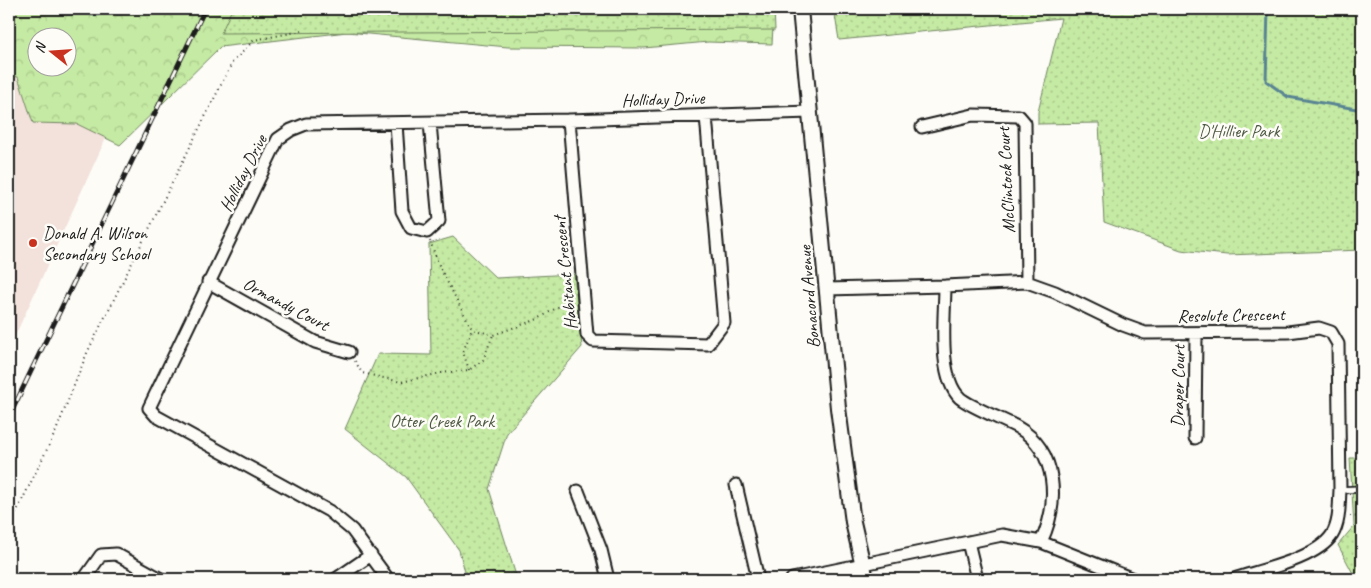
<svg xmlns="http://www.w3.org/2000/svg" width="1371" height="588" font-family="Caveat,sans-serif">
<defs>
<pattern id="forest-crowns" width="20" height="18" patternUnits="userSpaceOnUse" patternTransform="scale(1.25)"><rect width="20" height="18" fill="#c5eaa3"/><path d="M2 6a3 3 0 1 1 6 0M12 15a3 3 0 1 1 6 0" fill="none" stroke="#a9c88c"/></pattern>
<pattern id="park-dots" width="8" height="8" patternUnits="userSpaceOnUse" patternTransform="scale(1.25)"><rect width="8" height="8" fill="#c5eaa3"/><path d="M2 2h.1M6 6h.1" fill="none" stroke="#a9c88c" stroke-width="1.8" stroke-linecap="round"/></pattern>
</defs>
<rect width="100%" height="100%" fill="#fdfcf7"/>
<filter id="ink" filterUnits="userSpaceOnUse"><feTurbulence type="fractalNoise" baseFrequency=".02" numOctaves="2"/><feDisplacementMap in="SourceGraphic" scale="10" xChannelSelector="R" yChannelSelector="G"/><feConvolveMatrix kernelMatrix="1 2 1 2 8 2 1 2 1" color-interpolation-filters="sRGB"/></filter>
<g filter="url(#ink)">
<path fill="#f3e1db" d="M9,75l9,2 15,46 44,1 29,14 -97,211z"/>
<path fill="url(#forest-crowns)" stroke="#708360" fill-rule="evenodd" d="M9,9h765l-2,35 -64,-2 -64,6 -136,-1 -161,-15 -127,15 -100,98 -43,-21 -44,-1 -15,-46 -9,-2zM38,38h30v30h-30z"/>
<path fill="url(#park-dots)" stroke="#708360" d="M232,9h542l1,21 -554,3z
M834,9h528v241l-135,5 -46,-5 -77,-28 -5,-99 -61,1v-12l23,-94 -222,22z
M453,237l43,41 78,-4 8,73 -75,86 -18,56 28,90h-50l-8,-29 -53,-73 -61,-48 33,-75 53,1 -2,-111z
M1350,458h12v121h-6l-18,-34 16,-19z"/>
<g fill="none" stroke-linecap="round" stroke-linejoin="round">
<path stroke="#598492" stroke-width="3" d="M47,9l2,3 49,2 16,-5
M1268,9l-2,72 22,16 74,13"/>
<defs>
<path id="service" d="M1340,490l22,-1"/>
<path id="minor" d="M569,120l18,215 6,6 115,3 16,-21 -18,-207
M396,123l6,88 9,17 16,4 12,-11 -9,-98
M922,127l51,-12 46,1 6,7 2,159
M208,282l107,60 34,10
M945,286c0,29 -8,90 15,112 9,8 44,22 57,29 42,24 42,77 24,115
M827,289l118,-3 82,-4 28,10 68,33 22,8 143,-1 31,-4 12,4 7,12 2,146c-1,15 0,32 -8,45 -16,24 -71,35 -98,44
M1195,438l1,-104
M736,485l22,94
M578,491l23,59 7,29
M968,542l9,37
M84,579l17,-24 15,-1 45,25
M336,579l35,-24
M388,579l-36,-49 -23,-19 -173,-95 -7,-8 129,-269 13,-9 15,-6 263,-4 241,-8
M792,579l210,-44 39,7 92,37"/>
<path id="tertiary" d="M800,9l38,399 15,114 13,57"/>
</defs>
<use href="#service" stroke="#1c1c1c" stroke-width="9"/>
<use href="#minor" stroke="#1c1c1c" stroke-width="15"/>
<use href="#tertiary" stroke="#1c1c1c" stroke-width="18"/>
<path stroke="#1c1c1c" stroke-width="2" stroke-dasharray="1 4" stroke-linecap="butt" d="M430,241l10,27 32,61 21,6 45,-16 20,-12 17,-2
M355,361l7,12 39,9 40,-9 28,-3 14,-10 10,-25
M469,370l-6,-18 9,-23
M1350,516l12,1
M9,527l47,-96 31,-78 145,-290 22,-23 48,-9"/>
<use href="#service" stroke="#fdfcf7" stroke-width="5.5"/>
<use href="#minor" stroke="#fdfcf7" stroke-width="11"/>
<use href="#tertiary" stroke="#fdfcf7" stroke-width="14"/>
<defs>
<path id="rail" d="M9,417l196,-408"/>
</defs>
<use href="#rail" stroke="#1c1c1c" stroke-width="5"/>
<use href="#rail" stroke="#fdfcf7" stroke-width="3" stroke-dasharray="9" stroke-linecap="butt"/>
</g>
</g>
<circle fill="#c8321e" stroke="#fdfcf7" stroke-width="2" cx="33" cy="243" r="5"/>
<g text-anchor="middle" stroke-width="5" stroke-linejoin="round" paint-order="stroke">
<g font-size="18" fill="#1c1c1c" stroke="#fdfcf7">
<text transform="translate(663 99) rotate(-2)" y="6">Holliday Drive</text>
<text transform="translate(243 173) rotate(-63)" y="6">Holliday Drive</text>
<text transform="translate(1006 180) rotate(-93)" y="6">McClintock Court</text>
<text transform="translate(565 273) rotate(-96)" y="6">Habitant Crescent</text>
<text transform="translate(809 297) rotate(-95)" y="6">Bonacord Avenue</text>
<text transform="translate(286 304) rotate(28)" y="6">Ormandy Court</text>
<text transform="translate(1231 315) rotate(-1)" y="6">Resolute Crescent</text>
<text transform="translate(1178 386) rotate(-89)" y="6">Draper Court</text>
</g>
<g font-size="18" fill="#4f5a44" stroke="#fdfcf7">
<text x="1239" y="137">D'Hillier Park</text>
<text x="442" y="427">Otter Creek Park</text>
</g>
<g font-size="18" fill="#1c1c1c" stroke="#fdfcf7" text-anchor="start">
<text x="43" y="239">Donald A. Wilson<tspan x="43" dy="21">Secondary School</tspan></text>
</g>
</g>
<rect width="1371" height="588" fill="none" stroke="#fdfcf7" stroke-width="30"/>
<rect x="15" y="15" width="1341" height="558" fill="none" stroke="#1c1c1c" stroke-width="2" filter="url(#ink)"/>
<g transform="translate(52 52) rotate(287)"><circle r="24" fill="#fdfcf7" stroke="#a3a29f"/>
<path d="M0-4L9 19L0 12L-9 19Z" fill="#c8321e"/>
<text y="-8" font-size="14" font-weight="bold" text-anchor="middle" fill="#1c1c1c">N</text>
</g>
</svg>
